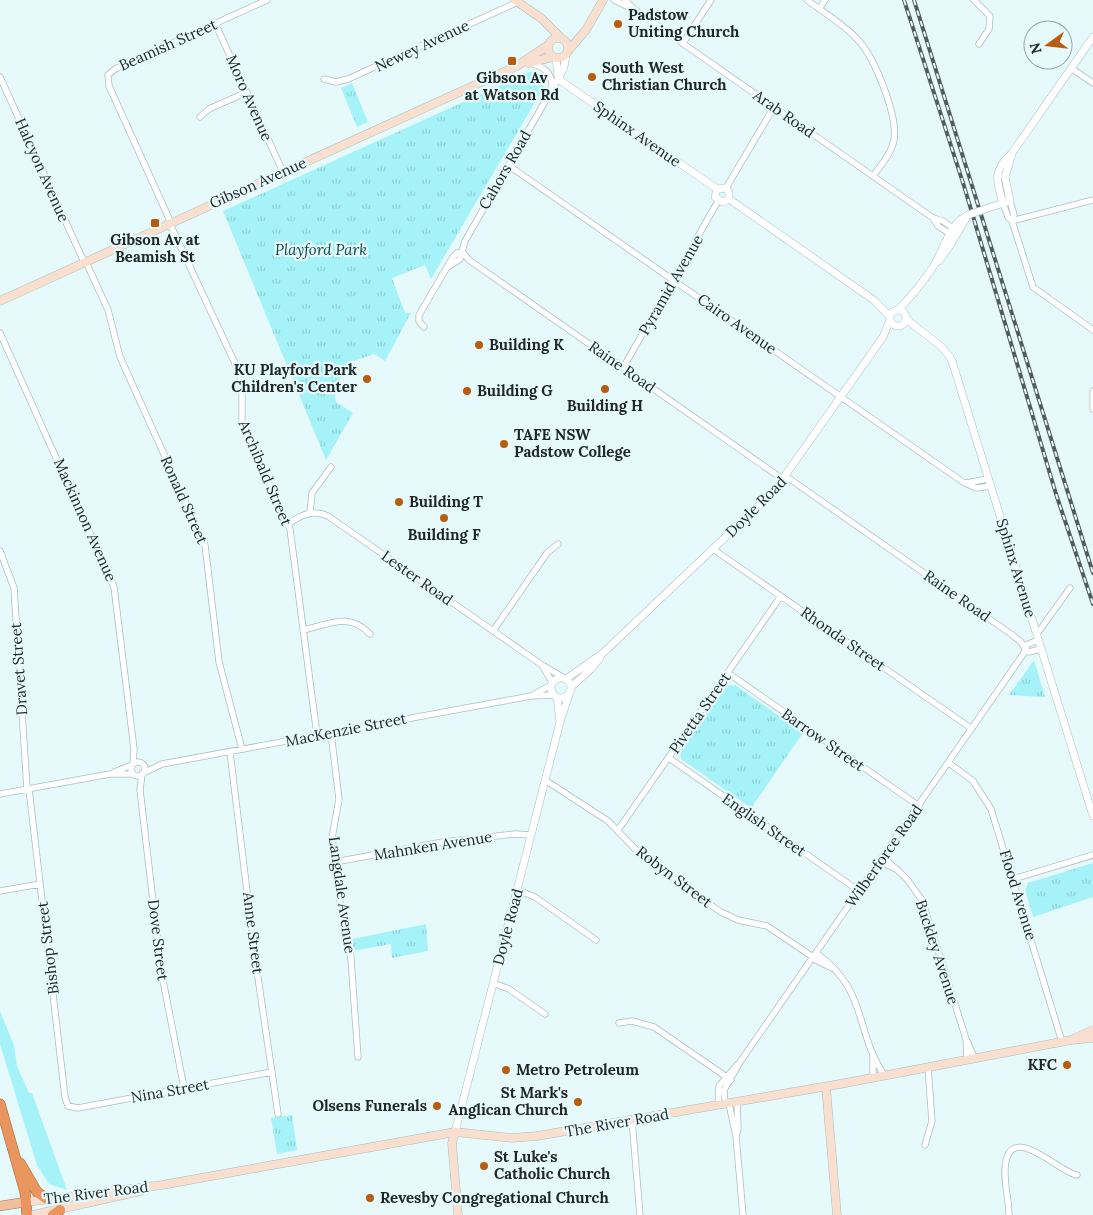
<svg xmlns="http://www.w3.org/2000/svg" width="1093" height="1215" font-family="Lora,serif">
<defs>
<pattern id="park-tufts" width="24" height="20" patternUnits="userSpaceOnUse" patternTransform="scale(1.25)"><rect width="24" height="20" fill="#a5f3f8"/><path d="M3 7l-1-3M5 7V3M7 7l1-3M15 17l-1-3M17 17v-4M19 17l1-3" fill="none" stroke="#8ed0d5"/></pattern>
</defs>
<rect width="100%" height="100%" fill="#e7fafb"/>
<path fill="#a5f3f8" d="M0,1011l14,34 3,21 12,27h3l35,97 -18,-6 -12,-19 -37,-121z"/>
<path fill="url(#park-tufts)" d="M536,71l6,5 2,11 -113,192 -6,-14 -33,13 13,35h6l-26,48 -11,-7 -23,8 -17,27 2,13 17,11 -27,47 -103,-249 306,-139z
M352,83l16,39 -11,5 -16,-39z
M1034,660l11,37 -36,-2z
M735,685l68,48 -52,75 -70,-49 -1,-7 45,-66z
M1093,863v34l-60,20 -8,-27 3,-7z
M426,924l2,27 -36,7 -1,-14 -38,7 -1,-12z
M292,1115l5,35 -20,4 -6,-36z"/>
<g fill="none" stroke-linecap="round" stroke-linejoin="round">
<defs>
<path id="minor" d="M614,0l19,9
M625,0l10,10 298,208 10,3 14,10
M807,0c17,13 37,24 51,40 17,18 40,76 36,100 -3,14 -13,25 -21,36
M974,0l16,16 -1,13 -10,15
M819,9l6,-9
M215,23l68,149
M683,43l28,-43
M530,63c14,4 22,9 22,24
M1071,68l22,15
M0,77l84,185
M324,79l12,3 12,-3 170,-77
M200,117l9,-8 38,-17
M508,165l455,317 13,6 15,-2
M726,188l48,-81
M1010,201l4,14 -2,6
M1003,203l5,14 4,4 21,66 60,43
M933,218l5,8 14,9
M1012,221l81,-21
M171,223l-62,-137 -1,-11 7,-6 152,-69
M170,224l69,148 3,11v42l48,104 27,206
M462,252l7,8 315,220
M86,262l22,48 12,47 85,188 14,117 23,87
M448,267l12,-8 5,-18 93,-162
M424,327l-5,-6v-6l34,-58 4,-4 5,-1
M0,333l114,254 20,162 -1,15
M623,368l95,-167
M1093,391v18
M787,477l224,157 10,8 4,7
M966,483l22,-4
M310,513l2,-20 19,-26
M288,524c13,-9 25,-15 40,-8l214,149 10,17
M713,549l259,180
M0,551l14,37 13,201
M303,630c28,-6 45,-18 67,4
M493,631l54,-78 11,-9
M1037,634l33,-46
M1025,649l4,3 12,-3
M544,666l20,12
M728,673l191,133
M531,696l20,-11
M331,733l8,66 -7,39 9,72 9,35 8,112
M230,752l25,205 23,157
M669,758l190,133
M131 769a7 7 0 1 1 14 0a7 7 0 1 1-14 0Z
M949,763l24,18 18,28 71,233
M114,772l18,-7
M143,773l19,-9 369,-68 23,-1
M142,774l-2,16 21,180 23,118
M545,780l63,41 36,37 77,54 17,8 29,6 46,31
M29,789l36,308 3,9 10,2 194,-36
M0,794l110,-20h23
M618,830l163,-234
M883,857l23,21 16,22 44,139 1,21
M880,861l18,9
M335,862l108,-20 72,-8 16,1
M1013,879l80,-24
M518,890l17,7 61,43
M0,891l40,-7
M816,953c53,37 38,79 69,123
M812,958l20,10
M493,983l16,6 36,25
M619,1023l13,-2 22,6 77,53
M967,1041l8,18
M873,1078v-21
M725,1104l-1,-14 16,-28 284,-409 2,-8 12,-5
M729,1104l7,32 7,79
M718,1105l1,-19 18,-21
M632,1120l8,95
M736,1136l2,-7 -1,-27
M925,1145l7,-24 -4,-53
M1009,1215c0,-17 -7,-38 -3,-54 8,-37 54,12 71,14"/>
<path id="tertiary" d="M556,58l2,18
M558,79l159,110
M558,79l6,-12 2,-12
M717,189l-2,8 8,5 6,-3
M717,189l9,-1 3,4v7
M729,199l146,102 15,16
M1003,203c-7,-23 -10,-33 9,-50l81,-116
M991,207l19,-6 -5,-24 7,-23
M939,261l10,-14 19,-32
M890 318a8 8 0 1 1 16 0a8 8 0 1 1-16 0Z
M898,310c13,-13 25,-28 35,-43 10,-16 17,-44 35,-52
M906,318c14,15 36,24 46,43l141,455
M551 688a10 10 0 1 1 20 0a10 10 0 1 1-20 0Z
M566,679l37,-26 171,-162 109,-154 7,-17
M571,687l20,-18 9,-11
M557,697l3,25
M455,1132l105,-410 10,-30"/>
<path id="secondary" d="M515,0l27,19 20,20
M548 48a10 10 0 1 1 20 0a10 10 0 1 1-20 0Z
M568,51l18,-21 17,-30
M528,63l25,-6
M0,301l517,-235 31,-21
M1073,1039l20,-9
M826,1087l11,128
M455,1132l-3,11 6,72
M26,1202l136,-17 293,-53 57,6 25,-2 303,-52 231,-44 22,-2
M33,1215l108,-24"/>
<path id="primary" d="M0,1206l26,-4"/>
<path id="motorway" d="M0,1104l25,88 2,23
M20,1163l17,29 10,7
M53,1215l7,-5"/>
</defs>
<use href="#minor" stroke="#abbebf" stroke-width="7"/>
<use href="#tertiary" stroke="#abbebf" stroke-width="8"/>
<use href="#secondary" stroke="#abbebf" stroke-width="9"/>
<use href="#primary" stroke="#a36e4b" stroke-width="10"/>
<use href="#motorway" stroke="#a36e4b" stroke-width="11"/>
<use href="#minor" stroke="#fff" stroke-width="5.5"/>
<use href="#tertiary" stroke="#fff" stroke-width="7"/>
<use href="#secondary" stroke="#f9dfcf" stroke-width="8"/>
<use href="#primary" stroke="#f2bf9e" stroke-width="9"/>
<use href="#motorway" stroke="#ea945e" stroke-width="10"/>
<defs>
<path id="rail" d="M904,0l60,186 92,308 37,110
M914,0l179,573"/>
</defs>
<use href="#rail" stroke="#525c5d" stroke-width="4"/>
<use href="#rail" stroke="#e7fafb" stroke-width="2" stroke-dasharray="5.5" stroke-linecap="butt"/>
<defs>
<path id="tertiary-bridge" d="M968,215l23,-8"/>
</defs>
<use href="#tertiary-bridge" stroke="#abbebf" stroke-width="8" stroke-linecap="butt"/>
<use href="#tertiary-bridge" stroke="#fff" stroke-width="7"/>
</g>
<g fill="#ba5c0d" stroke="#e7fafb" stroke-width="2">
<circle cx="618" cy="24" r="5"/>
<rect x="507" y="56" width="10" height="10" rx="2.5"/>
<circle cx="592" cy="77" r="5"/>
<rect x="150" y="218" width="10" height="10" rx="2.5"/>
<circle cx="479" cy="345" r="5"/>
<circle cx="367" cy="379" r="5"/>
<circle cx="605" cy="389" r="5"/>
<circle cx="467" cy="391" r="5"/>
<circle cx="504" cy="444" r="5"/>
<circle cx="399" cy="502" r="5"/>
<circle cx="444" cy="518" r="5"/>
<circle cx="1067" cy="1065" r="5"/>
<circle cx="506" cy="1070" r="5"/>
<circle cx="578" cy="1102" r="5"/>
<circle cx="437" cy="1106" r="5"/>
<circle cx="484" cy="1166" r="5"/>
<circle cx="370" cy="1198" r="5"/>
</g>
<g text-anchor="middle" stroke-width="4.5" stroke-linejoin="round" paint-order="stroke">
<g font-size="15" font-weight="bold" fill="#202728" stroke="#e7fafb" text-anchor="start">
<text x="628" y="20">Padstow<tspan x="628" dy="17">Uniting Church</tspan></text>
<text x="602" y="73">South West<tspan x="602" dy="17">Christian Church</tspan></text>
<text x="512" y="83" text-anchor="middle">Gibson Av<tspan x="512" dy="17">at Watson Rd</tspan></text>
<text x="155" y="245" text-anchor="middle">Gibson Av at<tspan x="155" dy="17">Beamish St</tspan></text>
<text x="489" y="350">Building K</text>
<text x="357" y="375" text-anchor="end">KU Playford Park<tspan x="357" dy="17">Children's Center</tspan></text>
<text x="477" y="396">Building G</text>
<text x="605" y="411" text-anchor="middle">Building H</text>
<text x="514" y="440">TAFE NSW<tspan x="514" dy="17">Padstow College</tspan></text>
<text x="409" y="507">Building T</text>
<text x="444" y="540" text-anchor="middle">Building F</text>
<text x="1057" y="1070" text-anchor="end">KFC</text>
<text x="516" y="1075">Metro Petroleum</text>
<text x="568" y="1098" text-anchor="end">St Mark's<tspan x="568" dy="17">Anglican Church</tspan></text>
<text x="427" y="1111" text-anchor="end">Olsens Funerals</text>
<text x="494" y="1162">St Luke's<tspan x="494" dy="17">Catholic Church</tspan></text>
<text x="380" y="1203">Revesby Congregational Church</text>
</g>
<g font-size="15" fill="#202728" stroke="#e7fafb">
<text transform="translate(168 45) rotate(-24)" y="5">Beamish Street</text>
<text transform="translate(422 46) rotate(-25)" y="5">Newey Avenue</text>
<text transform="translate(249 98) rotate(66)" y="5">Moro Avenue</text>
<text transform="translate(784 114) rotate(35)" y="5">Arab Road</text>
<text transform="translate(637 134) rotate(35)" y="5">Sphinx Avenue</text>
<text transform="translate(42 170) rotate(66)" y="5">Halcyon Avenue</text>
<text transform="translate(505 170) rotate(-60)" y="5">Cahors Road</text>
<text transform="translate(258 183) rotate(-24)" y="5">Gibson Avenue</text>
<text transform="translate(671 285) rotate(-60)" y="5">Pyramid Avenue</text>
<text transform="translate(737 324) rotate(35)" y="5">Cairo Avenue</text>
<text transform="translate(622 367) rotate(35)" y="5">Raine Road</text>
<text transform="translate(265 473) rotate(67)" y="5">Archibald Street</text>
<text transform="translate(184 500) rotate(66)" y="5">Ronald Street</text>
<text transform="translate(756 507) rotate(-45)" y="5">Doyle Road</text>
<text transform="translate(85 520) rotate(66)" y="5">Mackinnon Avenue</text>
<text transform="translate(1016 568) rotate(73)" y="5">Sphinx Avenue</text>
<text transform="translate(417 578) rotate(35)" y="5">Lester Road</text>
<text transform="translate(957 596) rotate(35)" y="5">Raine Road</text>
<text transform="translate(843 639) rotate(35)" y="5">Rhonda Street</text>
<text transform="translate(19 669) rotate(-94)" y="5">Dravet Street</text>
<text transform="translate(700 713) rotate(-55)" y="5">Pivetta Street</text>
<text transform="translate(346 730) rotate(-11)" y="5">MacKenzie Street</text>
<text transform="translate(823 740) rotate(35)" y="5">Barrow Street</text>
<text transform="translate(764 825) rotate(35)" y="5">English Street</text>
<text transform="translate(433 846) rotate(-9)" y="5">Mahnken Avenue</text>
<text transform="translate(884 856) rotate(-55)" y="5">Wilberforce Road</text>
<text transform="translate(674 877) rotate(37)" y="5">Robyn Street</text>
<text transform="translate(342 895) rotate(82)" y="5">Langdale Avenue</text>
<text transform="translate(1018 895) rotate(73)" y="5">Flood Avenue</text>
<text transform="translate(508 927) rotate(-75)" y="5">Doyle Road</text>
<text transform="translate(253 933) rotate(83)" y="5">Anne Street</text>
<text transform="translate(158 940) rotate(83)" y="5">Dove Street</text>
<text transform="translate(48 948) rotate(-97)" y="5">Bishop Street</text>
<text transform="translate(937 952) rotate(72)" y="5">Buckley Avenue</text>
<text transform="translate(170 1091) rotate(-10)" y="5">Nina Street</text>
<text transform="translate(617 1123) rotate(-10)" y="5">The River Road</text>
<text transform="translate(96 1193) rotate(-7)" y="5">The River Road</text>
</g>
<g font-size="15" font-style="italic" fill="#0b4548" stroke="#e7fafb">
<text x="321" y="255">Playford Park</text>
</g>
</g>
<g transform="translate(1048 45) rotate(255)"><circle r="24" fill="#e7fafb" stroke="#97a6a7"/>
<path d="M0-4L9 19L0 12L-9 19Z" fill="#ba5c0d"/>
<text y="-8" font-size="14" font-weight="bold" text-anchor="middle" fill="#202728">N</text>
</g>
</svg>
